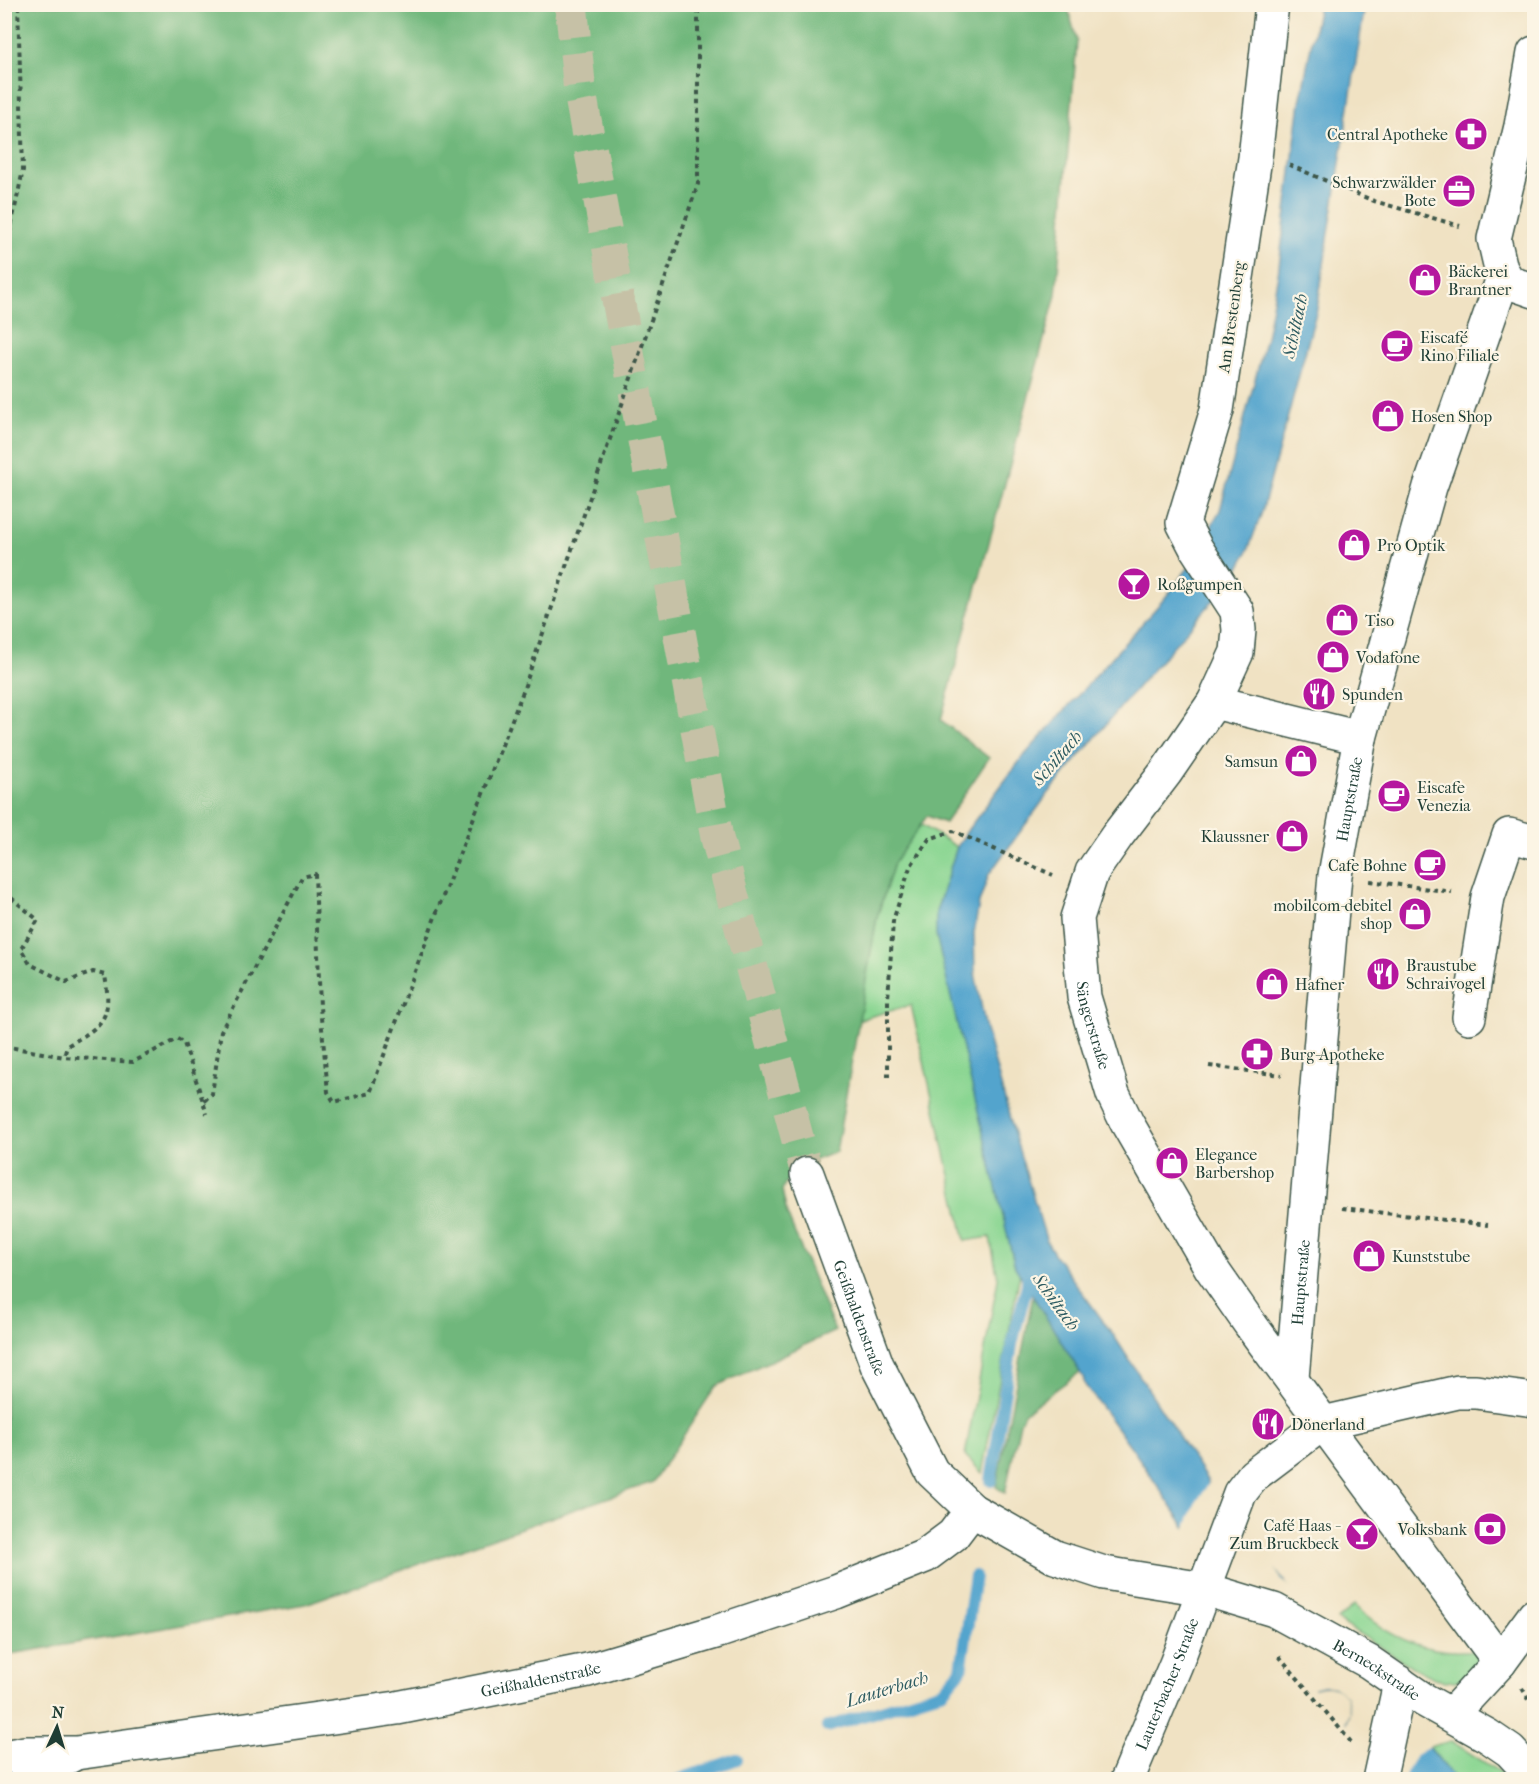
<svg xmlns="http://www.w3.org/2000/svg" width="1539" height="1784" font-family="'IM FELL French Canon',serif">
<rect width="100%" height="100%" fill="#fcf5e5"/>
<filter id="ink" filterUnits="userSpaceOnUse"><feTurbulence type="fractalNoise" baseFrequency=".0167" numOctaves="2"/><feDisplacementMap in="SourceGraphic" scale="12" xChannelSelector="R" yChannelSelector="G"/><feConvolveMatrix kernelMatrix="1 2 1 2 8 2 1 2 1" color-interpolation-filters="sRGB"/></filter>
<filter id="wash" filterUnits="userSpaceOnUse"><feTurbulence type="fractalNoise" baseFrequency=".008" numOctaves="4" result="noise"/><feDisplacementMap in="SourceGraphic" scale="24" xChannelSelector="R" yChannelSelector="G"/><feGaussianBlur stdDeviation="1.35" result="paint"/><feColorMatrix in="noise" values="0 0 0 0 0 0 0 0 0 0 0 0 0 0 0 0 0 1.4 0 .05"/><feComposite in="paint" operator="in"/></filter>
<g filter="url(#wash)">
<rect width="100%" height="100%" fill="#f0e2c3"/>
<path fill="#8ad692" stroke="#548a63" stroke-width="1.5" d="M920,824l37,23 -21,65 79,355 5,6 -38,200 -17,-18 33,-176 -8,-42 -25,4 -54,-236 -53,15 19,-103 17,-54z
M1354,1605c33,33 79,53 126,44l7,13 -25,18 -18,2 -30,-14 -77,-48z
M1451,1741l50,32 5,6h-51l-26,-32z"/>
<path fill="#6fb77c" stroke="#477a58" stroke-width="1.5" d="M5,5h1062l10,36 -21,254 -115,425 48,38 -44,65 -18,-7 -33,47 -17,54 -41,235 -42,16 -12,22 5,24 48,117 -119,55 -63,96 -348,122 -300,51z
M1033,1295l47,77 -56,41 -4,10 -15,70 -9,-6z"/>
<path fill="#52a4cd" stroke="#387080" stroke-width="1.5" d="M1319,5h46l-48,304 -55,203 -15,41 -13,24 -100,114 -86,103 -59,80 -10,29 -5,30 1,40 11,57 29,107 32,105 8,13 59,81 95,147 -1,2 112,142 109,120 26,32h-59l-50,-56 4,-11 -3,-16c-10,-10 -19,-12 -32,-8l-128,-162 -1,2 -52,-77 -49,-66 -2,-8 -68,-110 -79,-332v-23l21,-65 12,-19 53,-70 142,-159 25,-32 31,-57 46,-172 12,-64 22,-172z"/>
<path fill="#f0e2c3" d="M1211,1480l1,4 59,76 10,20 15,12 26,34 110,119 -16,10 -10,18 -1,6h-11l-48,-54 4,-13 -3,-16 -13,-9 -10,-2 -12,3 -125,-158h-2l10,-26z"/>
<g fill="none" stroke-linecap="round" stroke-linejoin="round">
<path stroke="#52a4cd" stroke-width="12" d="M991,1481l21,-137 15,-59 1,-15
M827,1727l116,-36 18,-21 14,-94
M678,1780l59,-21"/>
</g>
</g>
<g filter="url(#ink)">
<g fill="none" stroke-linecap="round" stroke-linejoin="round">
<path stroke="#c6c1a6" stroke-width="33" stroke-dasharray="33 16" stroke-linecap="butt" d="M571,4l9,88 137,746 90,336"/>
<defs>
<g id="minor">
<path id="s1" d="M1272,4l-17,154 -38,252 -34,113 13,25 41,63 2,19 -2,22 -23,50 -48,70 -49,64 -25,36 -15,46 7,79 29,97 14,29 84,145 39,56 250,338"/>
<path d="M1534,53l-13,73 -27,113 7,30 6,10 4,4 23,8"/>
<path d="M1214,702l146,36"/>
<path d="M1469,1017l19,-120 21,-62 25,7"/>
<path id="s2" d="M1292,1378l43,-503 25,-137 70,-251 74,-212"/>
<path d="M1204,1589l36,-96 14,-18 69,-52 135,-31h18l58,8"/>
<path d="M1452,1714l48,-52 34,-46"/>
<path id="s3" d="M4,1757l21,-4h51l321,-45 191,-38 131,-39 117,-39 89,-36 28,-21 19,-25"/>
<path d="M25,1780l47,-25"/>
<path d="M1379,1780l21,-97"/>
</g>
<g id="major">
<path id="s4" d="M807,1174l70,191 55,107 40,38 83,47 49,16 100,16 70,21 95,52 55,38 64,36 22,15 24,26"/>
<path id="s5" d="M1127,1780l49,-116 28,-75"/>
</g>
</defs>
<use href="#minor" stroke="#3e5649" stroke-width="36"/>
<use href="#major" stroke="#3e5649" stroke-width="36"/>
<path stroke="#3e5649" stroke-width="4" stroke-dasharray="4.5 4.5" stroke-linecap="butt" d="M1289,165l85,36 86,25
M4,260l19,-90 -5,-166
M1370,881l82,11
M4,892l34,28 -17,29 9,15 36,18 27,-10 12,3c7,45 -1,49 -38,71l-3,11
M4,1046l60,11 69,5 44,-23 7,4 23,71
M1209,1066l73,9
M888,1077v-78l5,-78 17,-54 19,-28 24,-8 100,44
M204,1101l8,-7 9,-63 81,-154 13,-3 5,133 8,85 6,10 36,-9 68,-184 84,-215 176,-510v-170l-2,-10
M1342,1208l146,17
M1279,1656l72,86
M1522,1688l12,20"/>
<use href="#minor" stroke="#fff" stroke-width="33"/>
<use href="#major" stroke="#fff" stroke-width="33"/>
</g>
</g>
<defs>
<symbol id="pharmacy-disc" viewBox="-11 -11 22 22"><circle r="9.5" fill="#b5179e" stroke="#fcf5e5"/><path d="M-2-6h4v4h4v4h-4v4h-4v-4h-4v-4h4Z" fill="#fff"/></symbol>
<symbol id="office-disc" viewBox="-11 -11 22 22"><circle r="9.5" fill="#b5179e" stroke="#fcf5e5"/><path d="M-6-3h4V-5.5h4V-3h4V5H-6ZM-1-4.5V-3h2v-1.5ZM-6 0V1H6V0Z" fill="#fff"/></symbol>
<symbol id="shop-disc" viewBox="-11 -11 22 22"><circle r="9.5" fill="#b5179e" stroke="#fcf5e5"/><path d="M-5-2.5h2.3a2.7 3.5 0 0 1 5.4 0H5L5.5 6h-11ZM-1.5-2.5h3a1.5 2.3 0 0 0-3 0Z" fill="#fff"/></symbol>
<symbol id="cafe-disc" viewBox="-11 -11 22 22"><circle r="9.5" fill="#b5179e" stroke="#fcf5e5"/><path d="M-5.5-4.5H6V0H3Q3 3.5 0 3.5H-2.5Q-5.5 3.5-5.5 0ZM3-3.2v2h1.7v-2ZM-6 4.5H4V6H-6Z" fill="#fff"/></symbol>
<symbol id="bar-disc" viewBox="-11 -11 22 22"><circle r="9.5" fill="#b5179e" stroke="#fcf5e5"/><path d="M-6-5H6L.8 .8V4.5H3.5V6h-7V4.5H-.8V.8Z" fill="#fff"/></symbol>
<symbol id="restaurant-disc" viewBox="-11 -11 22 22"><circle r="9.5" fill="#b5179e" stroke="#fcf5e5"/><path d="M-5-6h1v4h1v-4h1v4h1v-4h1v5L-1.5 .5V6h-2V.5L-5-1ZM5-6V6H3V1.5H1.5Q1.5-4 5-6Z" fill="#fff"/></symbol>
<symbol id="bank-disc" viewBox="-11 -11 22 22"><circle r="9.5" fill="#b5179e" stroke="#fcf5e5"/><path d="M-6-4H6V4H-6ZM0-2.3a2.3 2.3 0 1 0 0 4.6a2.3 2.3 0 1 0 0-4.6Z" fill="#fff"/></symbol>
</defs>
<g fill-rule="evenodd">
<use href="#pharmacy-disc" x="1452" y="115" width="38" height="38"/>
<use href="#office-disc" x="1440" y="172" width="38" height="38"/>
<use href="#shop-disc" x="1406" y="261" width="38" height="38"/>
<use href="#cafe-disc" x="1378" y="327" width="38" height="38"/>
<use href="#shop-disc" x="1369" y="397" width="38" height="38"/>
<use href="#shop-disc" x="1335" y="526" width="38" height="38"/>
<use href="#bar-disc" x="1115" y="565" width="38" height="38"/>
<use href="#shop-disc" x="1323" y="601" width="38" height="38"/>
<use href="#shop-disc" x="1314" y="638" width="38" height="38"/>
<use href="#restaurant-disc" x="1300" y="675" width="38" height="38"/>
<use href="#shop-disc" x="1282" y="742" width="38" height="38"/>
<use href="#cafe-disc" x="1375" y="777" width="38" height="38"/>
<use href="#shop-disc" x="1273" y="817" width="38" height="38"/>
<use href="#cafe-disc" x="1411" y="846" width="38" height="38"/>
<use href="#shop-disc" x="1396" y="895" width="38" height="38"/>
<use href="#restaurant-disc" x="1364" y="955" width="38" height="38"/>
<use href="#shop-disc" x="1253" y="965" width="38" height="38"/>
<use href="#pharmacy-disc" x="1238" y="1035" width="38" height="38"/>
<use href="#shop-disc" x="1153" y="1144" width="38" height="38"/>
<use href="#shop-disc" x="1350" y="1237" width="38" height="38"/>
<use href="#restaurant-disc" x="1249" y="1405" width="38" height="38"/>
<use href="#bank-disc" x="1471" y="1510" width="38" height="38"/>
<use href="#bar-disc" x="1343" y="1515" width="38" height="38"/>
</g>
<g text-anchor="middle" stroke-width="4.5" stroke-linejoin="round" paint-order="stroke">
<g font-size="16" fill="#1f3d34" stroke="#fcf5e5" text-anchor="start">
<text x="1448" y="140" text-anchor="end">Central Apotheke</text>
<text x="1436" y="188" text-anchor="end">Schwarzwälder<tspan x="1436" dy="18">Bote</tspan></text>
<text x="1448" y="277">Bäckerei<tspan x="1448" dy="18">Brantner</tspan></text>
<text x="1420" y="343">Eiscafé<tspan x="1420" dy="18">Rino Filiale</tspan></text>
<text x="1411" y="422">Hosen Shop</text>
<text x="1377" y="551">Pro Optik</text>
<text x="1157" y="590">Roßgumpen</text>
<text x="1365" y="626">Tiso</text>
<text x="1356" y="663">Vodafone</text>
<text x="1342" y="700">Spunden</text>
<text x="1278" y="767" text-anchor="end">Samsun</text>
<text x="1417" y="793">Eiscafe<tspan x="1417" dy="18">Venezia</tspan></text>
<text x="1269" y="842" text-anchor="end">Klaussner</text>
<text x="1407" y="871" text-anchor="end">Cafe Bohne</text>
<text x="1392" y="911" text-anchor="end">mobilcom-debitel<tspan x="1392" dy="18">shop</tspan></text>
<text x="1406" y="971">Braustube<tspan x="1406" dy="18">Schraivogel</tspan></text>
<text x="1295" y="990">Hafner</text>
<text x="1280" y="1060">Burg-Apotheke</text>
<text x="1195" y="1160">Elegance<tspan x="1195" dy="18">Barbershop</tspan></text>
<text x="1392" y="1262">Kunststube</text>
<text x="1291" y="1430">Dönerland</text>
<text x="1339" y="1531" text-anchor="end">Café Haas -<tspan x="1339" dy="18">Zum Bruckbeck</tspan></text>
<text x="1467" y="1535" text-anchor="end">Volksbank</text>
</g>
<g font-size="16" fill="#1f3d34" stroke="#fcf5e5">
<text transform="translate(1231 317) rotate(-82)" y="6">Am Brestenberg</text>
<text dy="6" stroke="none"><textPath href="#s2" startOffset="582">Hauptstraße</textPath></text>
<text dy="6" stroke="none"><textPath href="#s1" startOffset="1094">Sängerstraße</textPath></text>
<text dy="6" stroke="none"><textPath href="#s2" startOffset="96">Hauptstraße</textPath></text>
<text dy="6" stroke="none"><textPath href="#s4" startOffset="153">Geißhaldenstraße</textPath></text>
<text dy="6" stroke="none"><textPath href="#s4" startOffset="819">Berneckstraße</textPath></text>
<text dy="6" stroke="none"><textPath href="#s3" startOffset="543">Geißhaldenstraße</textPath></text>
<text dy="6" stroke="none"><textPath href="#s5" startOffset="104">Lauterbacher Straße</textPath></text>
</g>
<g font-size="18" font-style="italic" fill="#2e5c62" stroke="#fcf5e5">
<text transform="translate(1295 326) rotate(-78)" y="6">Schiltach</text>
<text transform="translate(1057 758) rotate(-49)" y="6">Schiltach</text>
<text transform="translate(1056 1302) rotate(54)" y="6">Schiltach</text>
<text transform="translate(887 1689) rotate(-17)" y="6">Lauterbach</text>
</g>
</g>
<rect width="1539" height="1784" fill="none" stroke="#fcf5e5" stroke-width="24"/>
<g transform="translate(57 1727) rotate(4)" stroke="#fcf5e5" stroke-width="4.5" paint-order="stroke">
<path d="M0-4.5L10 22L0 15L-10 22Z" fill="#1f3d34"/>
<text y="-9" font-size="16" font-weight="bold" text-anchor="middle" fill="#1f3d34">N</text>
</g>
</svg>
